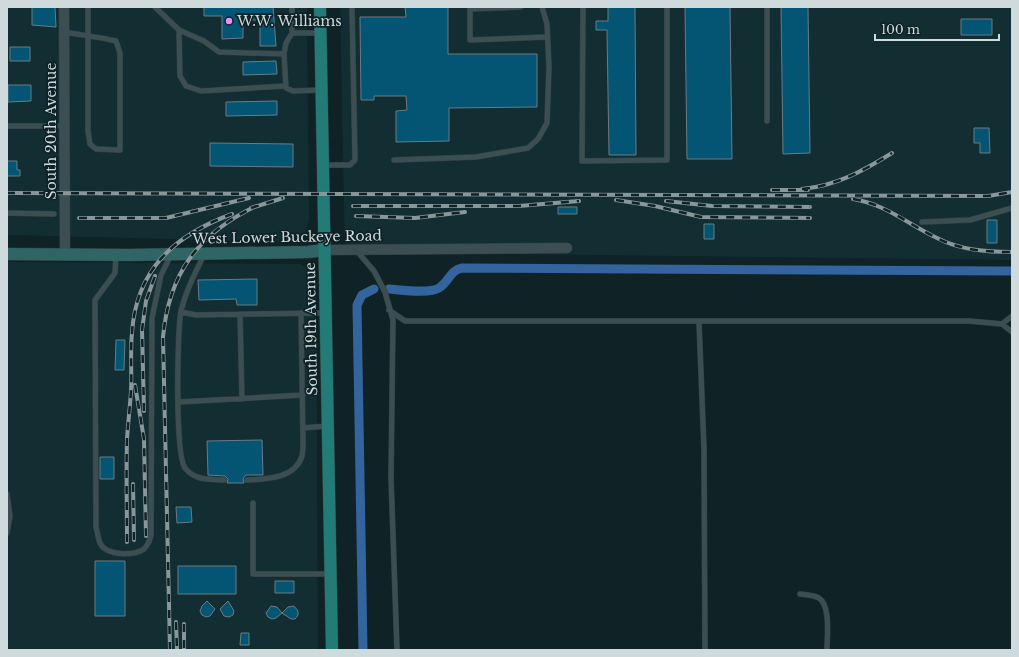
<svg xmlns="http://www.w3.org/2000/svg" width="1019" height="657" font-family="'Libre Baskerville',serif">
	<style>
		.built { fill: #122e33 }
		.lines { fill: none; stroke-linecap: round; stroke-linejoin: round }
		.canal { stroke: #34649d; stroke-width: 9 }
		.building { fill: #045573; stroke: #6a7b84 }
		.service-casing { stroke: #323d3f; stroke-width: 6 }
		.minor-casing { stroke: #323d3f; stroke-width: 11 }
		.secondary-casing { stroke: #323d3f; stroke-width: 13 }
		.primary-casing { stroke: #323d3f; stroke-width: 13 }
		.service { stroke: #3b4f52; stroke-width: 5 }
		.minor { stroke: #3b4f52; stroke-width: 10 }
		.secondary { stroke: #2f6565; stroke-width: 12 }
		.primary { stroke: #237b77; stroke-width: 12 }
		.rail-casing { stroke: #89979a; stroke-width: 4 }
		.rail { stroke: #0f2225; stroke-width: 2.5; stroke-dasharray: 8; stroke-linecap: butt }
		.poi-dot { fill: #eb8dfc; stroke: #0f2225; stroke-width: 1.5 }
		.labels { text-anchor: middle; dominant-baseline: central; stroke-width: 3.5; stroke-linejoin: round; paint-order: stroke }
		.poi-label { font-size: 14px; fill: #cfdadc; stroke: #0f2225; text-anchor: start }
		.street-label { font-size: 14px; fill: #cfdadc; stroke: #0f2225 }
	</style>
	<rect width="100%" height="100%" fill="#0f2225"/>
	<path class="built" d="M7,7h300l2,213 -6,22 -296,-7z
		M340,7h672v253l-667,-8z
		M7,262l293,2 11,6 5,11 2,369h-311z"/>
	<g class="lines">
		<path class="canal" d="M389,289c13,1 40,5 50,-1 10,-6 11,-18 23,-20l550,3
			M363,650l-6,-345 5,-10 12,-6"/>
	</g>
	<path class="building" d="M32,7h23l1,20 -24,-2z
		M204,7h69l3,39h-16v-26h-17v18l-21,1v-23h-18z
		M405,7h43v47h89v53l-88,1v33l-53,1v-31l11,-1 -1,-14h-32v4h-13l-1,-83h46z
		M608,7h27l1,148h-27l-2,-125h-11v-9h12z
		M685,7h45l2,152h-45z
		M781,7h27l2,146 -27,1z
		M961,19h31v16h-31z
		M10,47h20v14h-20z
		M276,61l1,13 -34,1v-13z
		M8,85h23v16l-23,1z
		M277,101v14l-51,1v-14z
		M974,128h15l1,25h-10v-10h-6z
		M210,143l83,1v23l-83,-1z
		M7,161h10v9h3v6h-13z
		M558,207h19v7h-19z
		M987,220h10v23h-10z
		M704,224h10v15h-10z
		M257,279v26h-20l-1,-6 -37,1 -1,-20z
		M116,340h9l-1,30h-9z
		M262,440l1,35h-17l-3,4 1,4h-17l1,-4 -3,-3 -17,-1 -1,-34z
		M100,457h14v22h-14z
		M176,507h15l1,15 -15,1z
		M95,561h30v55h-30z
		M178,566h58v28h-58z
		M275,581h19v12h-19z
		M207,601l8,8 -5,7 -4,1 -4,-2 -2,-4 2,-5z
		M228,601l6,10 -1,4 -4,2 -5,-1 -4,-7z
		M271,606l6,1 5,6 6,-6 6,-1 4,5v4l-3,4h-4l-9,-6 -6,5 -4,1 -4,-2 -2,-4z
		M241,633h8v12h-9z"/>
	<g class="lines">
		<defs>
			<path id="service" d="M155,7l24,23 25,11 15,11 65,2 2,-11 6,-10h28
				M292,7v26
				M521,7l-51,2v31l77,-3
				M583,7l-1,154 85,-1v-153
				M767,7v114
				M179,30l1,46 6,10 15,5 84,-5
				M64,32c17,3 35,5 52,9l4,12v97l-24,-1 -6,-5 -2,-13v-124
				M284,54l2,34 7,3 28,-1
				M7,126h58
				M394,160l82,-3 52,-9 10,-9 9,-16 2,-56 -2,-43 -5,-17
				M324,165h26l5,-5 -3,-153
				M7,213l47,1
				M922,222l48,-2 42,-12
				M356,250l18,21 11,21 8,28 -2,157 6,173
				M116,255l-1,18 -20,27 1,228c2,5 2,11 4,15 6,13 34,13 44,6 4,-4 6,-9 7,-14l1,-217 9,-43 10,-20
				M204,255c-9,18 -18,36 -23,56 -4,21 -6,143 4,157 10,13 25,11 39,12
				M389,310l16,11h564l33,3 10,8
				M181,312l15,3 130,-2
				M240,315l2,84
				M699,322l5,127 1,201
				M1002,324l10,-8
				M179,402l124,-7
				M303,428l24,-2
				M247,480c19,-1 48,-1 55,-24 1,-4 1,-10 1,-15l-2,-128
				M7,494l3,22 -3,17
				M253,503v71h77
				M800,594c7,1 13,1 19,4 12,8 8,39 8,52"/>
			<path id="minor" d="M64,7l1,248
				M325,250l242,-2"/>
			<path id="secondary" d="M7,254l122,1 179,-3 17,-2"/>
			<path id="primary" d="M320,7l12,643"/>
		</defs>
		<use href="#service" class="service-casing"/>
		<use href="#minor" class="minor-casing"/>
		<use href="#secondary" class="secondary-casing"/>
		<use href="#primary" class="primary-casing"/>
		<use href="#service" class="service"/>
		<use href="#minor" class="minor"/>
		<use href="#secondary" class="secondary"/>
		<use href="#primary" class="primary"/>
		<defs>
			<path id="rail" d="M802,189c34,-3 61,-18 90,-36
				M772,190h36
				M7,193l981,3 24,-4
				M853,199c32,5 55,25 84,39 23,12 49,14 75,14
				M616,200l39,6 46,11 109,1
				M666,201l46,5 98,1
				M353,206h166l60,-5
				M251,208l32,-10
				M356,216l59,2 50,-6
				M79,218h87l83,-20
				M135,385l9,54 2,97
				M144,411l-2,-81 4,-29 9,-25
				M133,484l1,56
				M127,542c0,-34 -1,-69 0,-103 1,-16 3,-32 4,-48 1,-19 -1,-39 1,-58 4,-64 43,-98 100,-119
				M176,622l1,28
				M184,624v26
				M170,650l-7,-313c6,-64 35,-103 93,-131"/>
		</defs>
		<use href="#rail" class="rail-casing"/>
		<use href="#rail" class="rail"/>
	</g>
	<circle class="poi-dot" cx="229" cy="21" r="4"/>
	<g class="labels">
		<g class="poi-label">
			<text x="237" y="21">W.W. Williams</text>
		</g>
		<g class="street-label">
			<text transform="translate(51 131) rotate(-90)">South 20th Avenue</text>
			<text transform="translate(287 237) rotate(-1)">West Lower Buckeye Road</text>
			<text transform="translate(311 329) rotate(-91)">South 19th Avenue</text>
		</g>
	</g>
	<rect width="1019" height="657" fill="none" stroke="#cfdadc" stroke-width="16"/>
	<path d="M875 34v6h124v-6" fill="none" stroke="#cfdadc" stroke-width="2"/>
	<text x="881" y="34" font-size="12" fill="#cfdadc" stroke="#0f2225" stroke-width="3" paint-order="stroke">100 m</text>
</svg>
